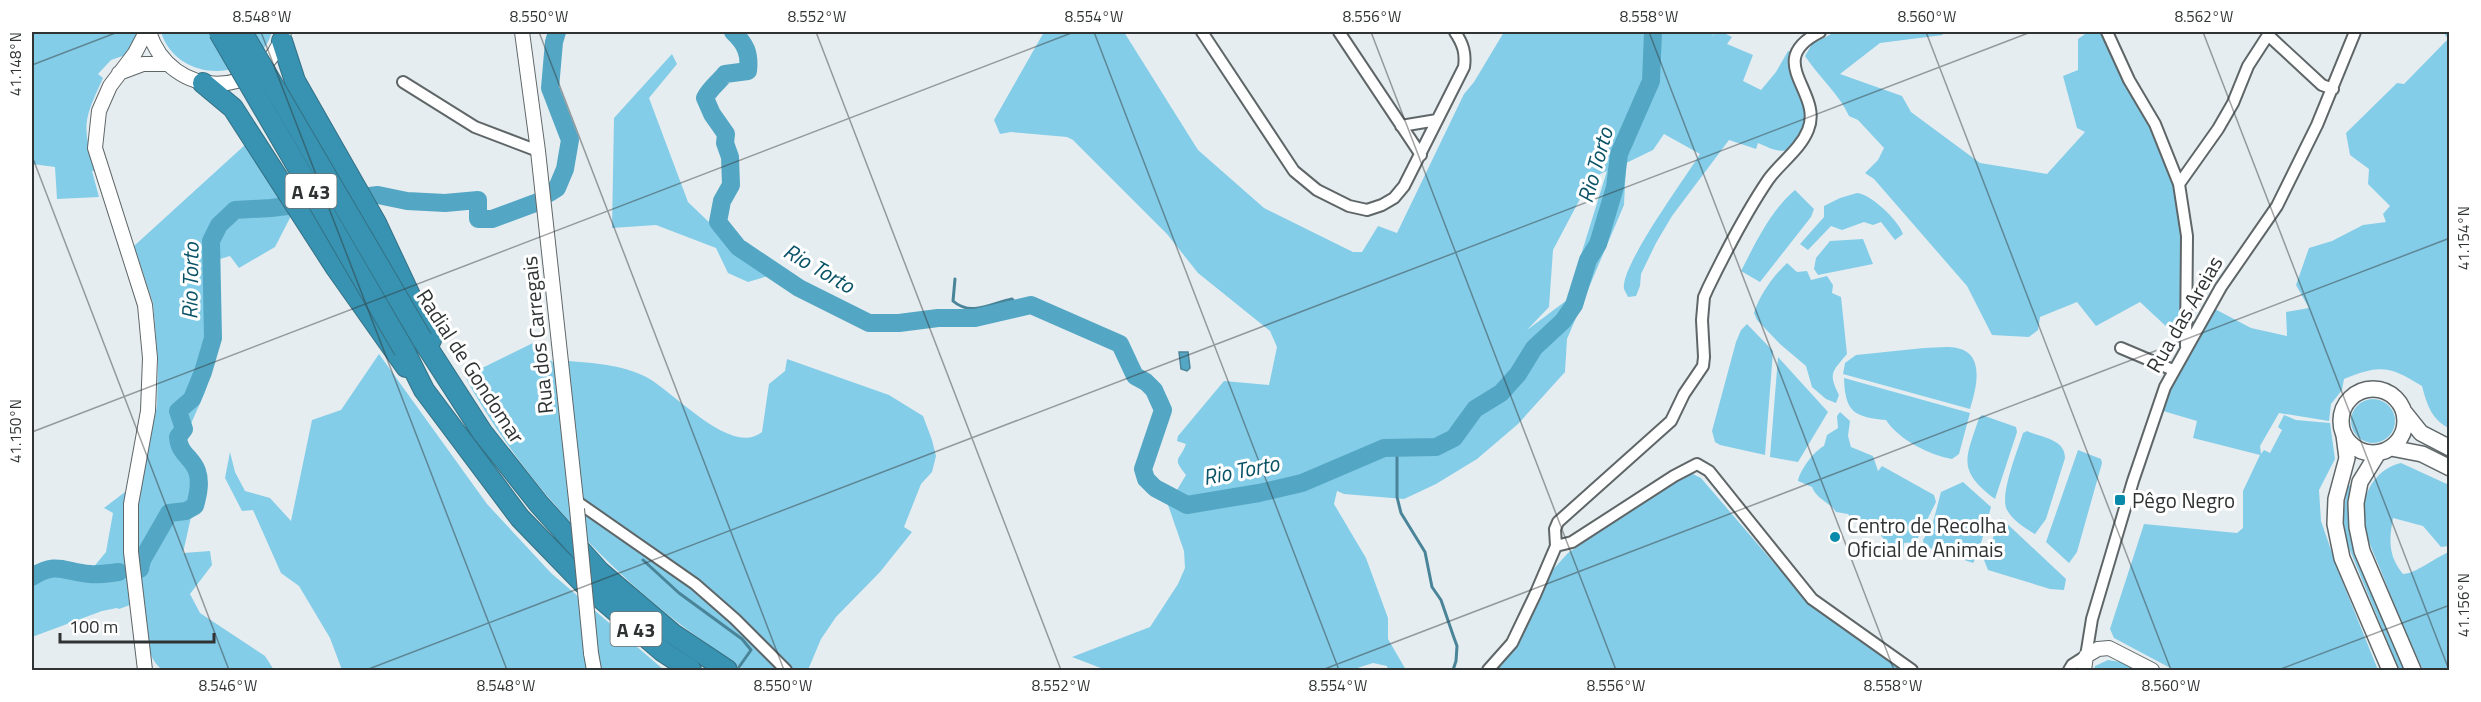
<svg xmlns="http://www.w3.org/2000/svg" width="2481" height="702" font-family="'Titillium Web',sans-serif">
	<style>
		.green { fill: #84cde8; fill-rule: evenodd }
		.water { fill: #54a7c4; stroke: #498499; stroke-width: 1.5 }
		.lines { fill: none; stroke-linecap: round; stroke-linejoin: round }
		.stream { stroke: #498499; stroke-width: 3 }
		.river { stroke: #54a7c4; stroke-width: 18 }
		.minor-casing { stroke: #5f6668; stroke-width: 14 }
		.tertiary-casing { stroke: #5f6668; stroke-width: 16 }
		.secondary-casing { stroke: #5f6668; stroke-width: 18 }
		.motorway-casing { stroke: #357185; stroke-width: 22 }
		.minor { stroke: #fff; stroke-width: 10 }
		.tertiary { stroke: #fff; stroke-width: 14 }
		.secondary { stroke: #fff; stroke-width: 15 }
		.motorway { stroke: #3793b1; stroke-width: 20 }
		.tertiary-bridge-casing { stroke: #5f6668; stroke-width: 16; stroke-linecap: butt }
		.motorway-bridge-casing { stroke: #357185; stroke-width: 22; stroke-linecap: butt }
		.tertiary-bridge { stroke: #fff; stroke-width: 14 }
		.motorway-bridge { stroke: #3793b1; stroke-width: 20 }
		.ticks { fill: none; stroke: #303334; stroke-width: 1.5; stroke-opacity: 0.45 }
		.poi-dot { fill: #0a8aab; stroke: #fff; stroke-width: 2 }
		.labels { text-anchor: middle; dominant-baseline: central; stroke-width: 6; stroke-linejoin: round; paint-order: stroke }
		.shield { fill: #fff; stroke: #6e7071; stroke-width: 1.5 }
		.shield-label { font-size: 20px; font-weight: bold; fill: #303334 }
		.street-label { font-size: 21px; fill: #303334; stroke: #fff }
		.poi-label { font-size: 21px; fill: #303334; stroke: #fff; text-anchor: start }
		.water-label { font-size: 22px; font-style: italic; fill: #0a5367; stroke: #fff }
		.neatline { fill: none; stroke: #303334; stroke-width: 2 }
		.ticks-label { font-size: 15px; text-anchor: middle; fill: #303334 }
	</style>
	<rect width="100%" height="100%" fill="#e6edf0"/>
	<path class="green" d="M32,32h106l8,16 -35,12 -13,14 5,4c-19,42 -22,47 -7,93h-4l7,26 -42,2 -2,-32 -23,-3z
		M161,32h111c-16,52 -95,52 -111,0z
		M1044,32h80l74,118 66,58 89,44h9l16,-26 19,7 67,-139 10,-12 30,-50h211l-3,5 4,-5h6l10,5 -5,7 26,11 -10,26 18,9 15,-18 12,-21 8,2 -6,6c-1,20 22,45 17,63 -2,6 -6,12 -9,17 -10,19 -24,11 -40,4l-2,6 -27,-9 -57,76 -16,27 -15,31 -1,12 -4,10 -8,1c-1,-3 -3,-5 -4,-8 -4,-23 62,-112 76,-135l-36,-20 -11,16 -31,15 4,1 -2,39 -57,134 -2,33 -47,52 -41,35 -41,25 -32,15 -60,-5 -7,-3 -3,13 32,54 22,60v21l18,31h-18l-1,-4 -14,-3 -22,7h-245l-34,-13 78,-30 28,-43 7,-16 -1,-17 -16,-46 18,-30c-15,-18 -6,-14 0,-31l-9,-3 1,-5 46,-55 45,4 8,-38 -7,-16 -72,-58 -31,-39 -94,-94 -6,-3 -56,-5 -11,2 -6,-14zM1607,171l-40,129 -40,30 22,-23 4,-57 38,-72z
		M1835,32h106l2,3 -63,8 -40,31 62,22 9,16 69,51 67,11 38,-42 -8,-4 -14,-52 15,-6v-31l10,-7h17l34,68 37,84 6,41 1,109 -13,-4 -30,-28 -44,24 -19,-24 -37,15 -2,13 -9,7 -37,-2 -25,-49 -93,-107 -9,-6 13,-13 6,-12 -26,-28 -9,-4c-10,-22 -30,-39 -44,-60l7,-12z
		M2443,32h6v396c-17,-8 -22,-23 -27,-42 -32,-20 -42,-22 -78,-7l-2,11 -11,14 -2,17 -50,-8 -19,33 1,8 3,-4 6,3 12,-23 -4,-3 6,-12 12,5 34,3 5,36 -16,31 2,31 18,52 39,97h-204l-60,-32 -4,-9 34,-105 93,9 6,-5v-37l17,-36 -67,-17 4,-17 -34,-10 9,-28 41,-75 38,20 36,8 -1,-24 23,-4 -13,-23 13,-37 23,-7 31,-16 23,-3 -3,-8 7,-8 -22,-22 1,-15 -19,-14 -4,-22 51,-50 7,1 44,-45z
		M672,54l5,10 -28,34 39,104 50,48 33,25 -23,7 -20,-9 -12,-25 -60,-23 -44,3 2,-110z
		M246,144l45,72 -16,31 -36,21 -9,-12 -10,3 -13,-5 3,83 5,24 -10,31 -23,52 19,27 2,12 -1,23 -11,11 -8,36 27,-2 2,14 -22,29 10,19 65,43 9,14h-112c-4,-4 -9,-9 -11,-15 -9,-18 2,-38 -21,-50l-11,4 -2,-1 -15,3 -70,26v-66l26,-2 29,6 19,-23 7,-39 -9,-5 34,-26 4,-33h6l9,-43 1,-44 -5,-59 -19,-57z
		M1795,190l19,19 -3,8 -51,65 -19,-11c14,-27 30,-61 54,-81z
		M1857,193c14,1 42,28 46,41l-8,6 -14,-18 -8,3 -9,-3 -22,8 -11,-4 -23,24 -8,-6 24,-27v-11l16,-8z
		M1863,239l10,25 -55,11 -4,-6 2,-11 14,-17z
		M1787,263l10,9 10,-1 4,9 16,-4 6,9 -1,8 9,4 6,57c-15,18 -19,19 -8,41l-3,8 -10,-4 -14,-12 -6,-21 -26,-22 -23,-24 -3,-7c5,-17 20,-38 33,-50z
		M1747,324l26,27 -8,104 -45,-10 -5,-3 -3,-11 24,-89 5,-12z
		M535,342l19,22 3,-4c31,3 63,3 91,18 27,15 84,79 114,54l7,-48 16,-13 2,-12 102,36 34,21 9,24 4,16 -4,16 -11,12 -17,43 8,5 -32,40 -44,45 -15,22 -13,31c-13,0 -55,4 -64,-1 -13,-6 -26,-17 -38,-26 -93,-64 -190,-170 -243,-270l7,1z
		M1924,348c10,0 23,-2 33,0 29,6 19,41 13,61l-127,-35 2,-11 11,-8z
		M379,354l108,150 64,69 113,97h-322l-12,-32 -31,-52 -18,-13 -28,-63 -11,1 -17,-33 5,-26 5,20 10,19 25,7 21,23 21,-101 29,-10z
		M1778,357l50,55 -30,50 -28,-5z
		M1844,378l126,35 -11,41 -7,5c-23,-4 -54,-20 -66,-39 -32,-3 -41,-8 -42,-42z
		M2351 421a22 22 0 1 1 44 0a22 22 0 1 1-44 0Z
		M1840,412l10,9 -2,15 3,11 22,9 5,15 4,-5 52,29 2,7 -20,40 -12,1 -1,10 -5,3 -20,-24 -12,-11 -11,2 -7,-9 -12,-2c-6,-10 -20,-13 -24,-25l-14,-6c2,-11 16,-30 26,-35l3,-11 11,-7 -1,-12z
		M1982,415l34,12 1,5 -22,67c-39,-29 -29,-41 -16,-81z
		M2027,431c16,7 38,8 38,27l-19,61 -11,15c-10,-6 -22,-13 -28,-24 -8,-15 11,-60 16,-77z
		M2078,450l23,9 1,4 -25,89 -8,11 -23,-21z
		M2401,463l48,22v61l-8,1 -18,-21 -30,-8c-4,22 -5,38 10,56 12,0 33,-17 46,-22v118h-26c-15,-32 -29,-65 -42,-99 -6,-15 -14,-31 -17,-48 -4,-28 11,-54 37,-60z
		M1691,473l10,5 108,126 92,66h-409l56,-95 20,-22 99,-68z
		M1963,482l28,25 -13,47 -5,9 -49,-17 -1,-6 9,-14 9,-34z
		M2347,485l6,1 -3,17 56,167h-7l-52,-127 -4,-23z
		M2001,518l65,61 -2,11 -14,-1 -62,-19 -4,-10z
		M2108,660l13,2 16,8h-43l1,-4z"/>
	<path class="water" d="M1179,352h9l2,16 -3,3 -6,-2z"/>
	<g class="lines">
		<path class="stream" d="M955,279l-2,22c18,16 39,2 59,-2l8,10
			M1397,447v50l4,16 24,39 7,35 9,13 12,35 4,11 -1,15 -3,9
			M643,560l36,33 63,46 9,11 -12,17"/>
		<path class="river" d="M733,32c13,12 17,22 15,39l-23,3c-7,9 -15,14 -20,24l7,16 14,20 -1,9 5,14 1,28 -9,16 -4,21 20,25 61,41 70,35h30l39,-5h37l56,-13 89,39 15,32 11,6 8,8 9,20 -20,59 3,10 9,9 32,17 72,-12 43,-10 82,-35 52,-1 18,-9 21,-29 26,-16 17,-19 16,-26 29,-27 11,-16 14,-45 10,-16 17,-57 4,-33 32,-73 2,-49
			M549,193l8,-5 8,-19 5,-29 -20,-52 4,-46 3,-10
			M140,569l2,-9 27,-47 17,-2 9,-5c3,-11 6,-24 2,-35 -5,-14 -18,-17 -19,-34l6,-8 -6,-18 14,-12 11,-27 10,-34 -2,-97 8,-16 16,-15 36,-2 107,-13 29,6 38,2 33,-3v19h14l46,-17
			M32,577c25,-16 32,-5 58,-3 9,1 20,-1 29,-2"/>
		<defs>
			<path id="minor" d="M1202,32l92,139 23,19 32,16 18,4 15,-5 12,-7 10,-12 60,-119c2,-14 -1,-23 -9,-35
				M1339,32l82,123
				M2107,32l22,48 26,44 24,60 8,52 -1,110
				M2268,35l54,50 11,4
				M403,82l72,45 63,24
				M1401,126l36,-6
				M2179,184l39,-55 15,-26 15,-37 22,-34
				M2121,348l52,22
				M576,501l119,83 40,35 51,51
				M1556,546l16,-4 102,-66 23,-12 12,7 103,128 100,71
				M1488,670l24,-27 23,-48 21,-49 -1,-17 3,-7 113,-101 13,-27 19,-28 1,-9 -2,-37 2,-23 4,-9c18,-37 37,-74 60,-108 12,-17 32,-30 40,-50 16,-38 -46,-69 12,-98
				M2069,670l3,-5 14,-9 6,-37 41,-138 32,-94 56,-100 56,-81 40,-81 38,-93"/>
			<path id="tertiary" d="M149,32c22,69 114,69 135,0
				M522,32l16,119 39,358
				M119,73l24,-9h24
				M591,653l3,17
				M145,670l-14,-118v-48l17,-93 2,-53 -5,-53 -50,-157 4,-37 11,-25 25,-33 11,-21
				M2084,670l2,-14 12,-7 11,-1 43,22"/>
			<path id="secondary" d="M2341 421a32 32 0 1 1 64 0a32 32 0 1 1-64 0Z
				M2405,413l16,20 29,15
				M2344,435l3,23 -11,41 -1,25 7,34 48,112
				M2391,448l31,6 28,14
				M2378,453l-18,29 -4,21 1,24 5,24 51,119"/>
			<path id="motorway" d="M282,41l13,40 81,142 55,117
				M203,83l30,25 103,160 70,99
				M422,339l60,93 57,72 61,68 73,62 54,36
				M404,350l20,40 96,128 64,66 78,67 29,19"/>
		</defs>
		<use href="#minor" class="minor-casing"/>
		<use href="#tertiary" class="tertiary-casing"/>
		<use href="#secondary" class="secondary-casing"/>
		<use href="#motorway" class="motorway-casing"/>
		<use href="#minor" class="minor"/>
		<use href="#tertiary" class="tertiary"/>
		<use href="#secondary" class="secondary"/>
		<use href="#motorway" class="motorway"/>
		<defs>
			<path id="tertiary-bridge" d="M577,509l14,144"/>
			<path id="motorway-bridge" d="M219,32l185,318
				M242,32l180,307"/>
		</defs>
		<use href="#tertiary-bridge" class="tertiary-bridge-casing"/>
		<use href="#motorway-bridge" class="motorway-bridge-casing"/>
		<use href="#tertiary-bridge" class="tertiary-bridge"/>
		<use href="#motorway-bridge" class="motorway-bridge"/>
	</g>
	<path class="ticks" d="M261,32l246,638M539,32l245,638M816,32l245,638M1094,32l245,638M1371,32l245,638M1649,32l245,638M1926,32l245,638M2203,32l246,638M32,65l86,-33M32,156l197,514M32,432l1042,-400M366,670l1665,-638M1322,670l1128,-432M2278,670l172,-65"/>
	<g class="poi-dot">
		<rect x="2114" y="494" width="12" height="12" rx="3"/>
		<circle cx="1835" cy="537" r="6"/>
	</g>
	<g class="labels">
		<g class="shield">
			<rect x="285.5" y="174" width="51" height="34" rx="4.5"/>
			<rect x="610.5" y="612" width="51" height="34" rx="4.5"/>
		</g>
		<g class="shield-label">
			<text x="311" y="191">A 43</text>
			<text x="636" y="629">A 43</text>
		</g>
		<g class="street-label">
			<text transform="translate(2184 314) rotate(-60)">Rua das Areias</text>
			<text transform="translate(537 335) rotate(-96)">Rua dos Carregais</text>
			<text transform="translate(471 366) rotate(57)">Radial de Gondomar</text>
		</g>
		<g class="poi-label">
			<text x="2132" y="500">Pêgo Negro</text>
			<text x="1847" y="525">Centro de Recolha<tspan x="1847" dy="24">Oficial de Animais</tspan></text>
		</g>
		<g class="water-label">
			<text transform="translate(1595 165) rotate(-74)">Rio Torto</text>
			<text transform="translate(819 268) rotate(30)">Rio Torto</text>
			<text transform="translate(190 281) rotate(-89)">Rio Torto</text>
			<text transform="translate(1241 470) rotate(-11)">Rio Torto</text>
		</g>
	</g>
	<rect width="2481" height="702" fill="none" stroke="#ffffff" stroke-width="66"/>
	<path d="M60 633v9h154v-9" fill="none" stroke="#303334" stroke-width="3"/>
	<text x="69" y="633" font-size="18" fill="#303334" stroke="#ffffff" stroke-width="4.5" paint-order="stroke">100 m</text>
	<rect x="33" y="33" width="2415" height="636" class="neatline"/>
	<g class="ticks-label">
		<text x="262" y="22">8.548°W</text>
		<text x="539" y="22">8.550°W</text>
		<text x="817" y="22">8.552°W</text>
		<text x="1094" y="22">8.554°W</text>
		<text x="1372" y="22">8.556°W</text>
		<text x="1649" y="22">8.558°W</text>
		<text x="1927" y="22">8.560°W</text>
		<text x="2204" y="22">8.562°W</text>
		<text transform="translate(16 64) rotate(-90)" y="5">41.148°N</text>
		<text transform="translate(2464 238) rotate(-90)" y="5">41.154°N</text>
		<text transform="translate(16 431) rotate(-90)" y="5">41.150°N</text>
		<text transform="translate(2464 605) rotate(-90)" y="5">41.156°N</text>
		<text x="228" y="691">8.546°W</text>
		<text x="506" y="691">8.548°W</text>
		<text x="783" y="691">8.550°W</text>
		<text x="1061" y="691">8.552°W</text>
		<text x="1338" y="691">8.554°W</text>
		<text x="1616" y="691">8.556°W</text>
		<text x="1893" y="691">8.558°W</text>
		<text x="2171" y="691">8.560°W</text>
	</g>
</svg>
